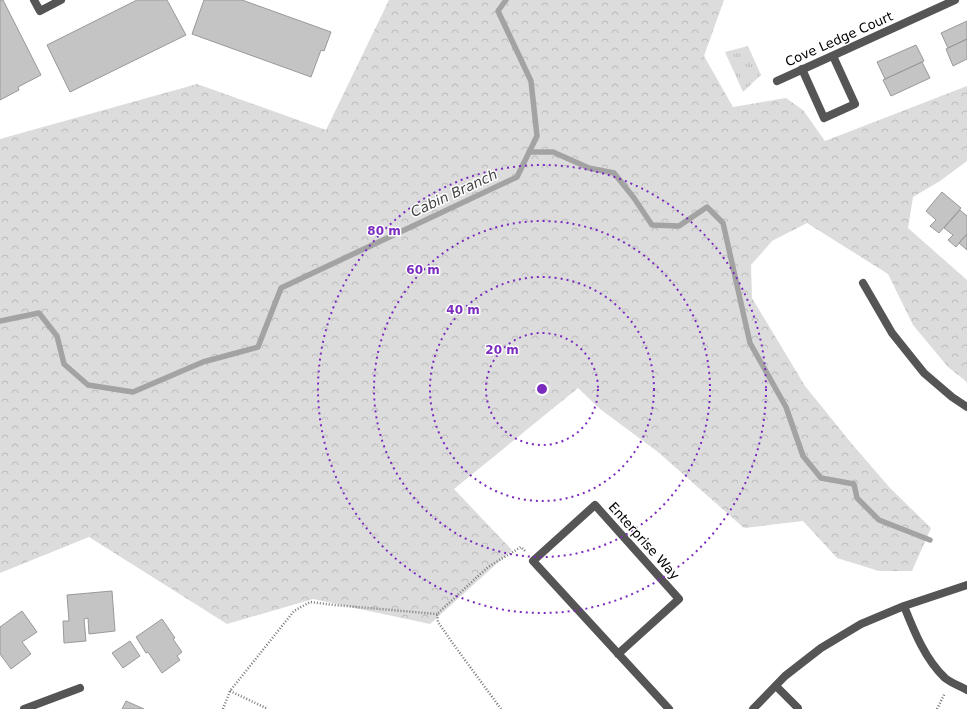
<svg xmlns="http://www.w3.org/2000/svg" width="967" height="709" font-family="'DejaVu Sans',sans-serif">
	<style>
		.grass { fill: url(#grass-tufts) }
		.forest { fill: url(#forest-crowns) }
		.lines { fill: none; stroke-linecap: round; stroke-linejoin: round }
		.stream { stroke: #a3a3a3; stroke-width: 5.5 }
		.building { fill: #c4c4c4; stroke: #999 }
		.path { stroke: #777; stroke-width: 2.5; stroke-dasharray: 1 2; stroke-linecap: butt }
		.lane { stroke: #555; stroke-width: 8 }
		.street { stroke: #555; stroke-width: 8 }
		.ring { fill: none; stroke: #7b2cbf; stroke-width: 2; stroke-dasharray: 2 4 }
		.labels { text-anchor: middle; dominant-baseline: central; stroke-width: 3; stroke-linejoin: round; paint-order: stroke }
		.street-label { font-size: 13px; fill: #000; stroke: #fff }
		.water-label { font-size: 14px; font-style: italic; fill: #444; stroke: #fff }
		.centre { fill: #7b2cbf; stroke: #fff; stroke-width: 2 }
		.ring-label { font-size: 12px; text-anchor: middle; font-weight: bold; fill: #7b2cbf; stroke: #fff; stroke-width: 3; stroke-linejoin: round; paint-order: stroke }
	</style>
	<defs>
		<pattern id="grass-tufts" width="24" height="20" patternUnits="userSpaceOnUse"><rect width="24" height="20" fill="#dcdcdc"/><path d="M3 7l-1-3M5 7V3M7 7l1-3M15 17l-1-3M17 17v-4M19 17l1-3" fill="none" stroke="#bbb"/></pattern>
		<pattern id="forest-crowns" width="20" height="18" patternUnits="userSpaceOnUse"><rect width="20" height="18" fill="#dcdcdc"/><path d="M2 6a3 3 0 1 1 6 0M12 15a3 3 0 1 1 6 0" fill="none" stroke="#bbb"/></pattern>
	</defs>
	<rect width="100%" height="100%" fill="#fff"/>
	<path class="grass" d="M748,46l13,29 -18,17 -18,-40z"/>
	<path class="forest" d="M389,0h335l-20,56 29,51 53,-9 17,12 22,31 142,-55v75l-27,20 -27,16 -5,31 59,52v102l-19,-15 -35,-42 -25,-51 -81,-51 -35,18 -21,24 1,33 53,88 47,58 38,44 41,40 -19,43h-33l-42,-13 -34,-37 -59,7 -86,-76 -58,-43 -22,-21 -124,101 58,61 -82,74 -117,-25 -86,25 -138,-87 -89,36v-434l197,-55 129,46z"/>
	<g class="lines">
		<path class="stream" d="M529,152h24l36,16 25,5 20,25 18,27 27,1 28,-19 16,16 27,120 36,64 17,49 18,22 33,6 3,14 22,22 51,20
			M0,321l39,-8 18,23 7,28 24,21 45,7 70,-30 55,-15 23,-59 236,-111 20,-41 -6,-55 -33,-70 8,-11"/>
	</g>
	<path class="building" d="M0,0h3l38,75 -23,12 1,3 -19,10z
		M137,0h30l19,35 -116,57 -23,-47z
		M204,0h38l89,32 -7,19 -3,-1 -10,27 -119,-43z
		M967,21v18l-19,9 -7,-15z
		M967,39v20l-14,7 -7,-17z
		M916,45l8,16 -39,18 -8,-17z
		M922,62l8,16 -39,18 -8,-16z
		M942,192l19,16 -22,25 -9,-7 6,-6 -10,-9z
		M960,210l7,6v18l-11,13 -8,-7 5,-5 -9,-7z
		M967,234v16l-8,-7z
		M112,591l3,40 -26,3 -1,-16 -4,1 2,22 -22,2 -1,-22h6l-2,-26z
		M22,611l15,21 -15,10 9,12 -20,15 -11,-15v-27z
		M162,619l13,19 -2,1 9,13 -5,4 3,4 -18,13 -14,-21 -2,1 -10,-16z
		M130,641l10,15 -17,12 -11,-15z
		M126,701l18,8h-22z"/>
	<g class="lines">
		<path class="path" d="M230,691l38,18
			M223,709l7,-18 64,-80 16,-9 24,3 103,9
			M501,709l-47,-64 -16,-23 -1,-8 51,-47 33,-20 4,4
			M937,709l8,-16"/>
		<path class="lane" d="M802,69l22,49 31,-14 -22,-48
			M776,686l22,22v1"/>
		<path class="street" d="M34,0l6,11 21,-11
			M777,81l178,-81
			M863,283l29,50 32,40 28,24 15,10
			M904,606c10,25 21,53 41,72 6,5 15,8 22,12
			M618,654l61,-55 -84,-94 -62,56 136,148
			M24,709l56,-21
			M753,709l32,-33 36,-28 40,-24 43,-18 63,-21"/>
	</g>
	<g class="ring">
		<circle cx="542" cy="389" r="56"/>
		<circle cx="542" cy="389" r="112"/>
		<circle cx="542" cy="389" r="168"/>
		<circle cx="542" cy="389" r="224"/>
	</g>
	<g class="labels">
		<g class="street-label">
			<text transform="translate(839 39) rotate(-24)">Cove Ledge Court</text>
			<text transform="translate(644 541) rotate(48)">Enterprise Way</text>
		</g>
		<g class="water-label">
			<text transform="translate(454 193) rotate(-25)">Cabin Branch</text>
		</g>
	</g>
	<circle cx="542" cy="389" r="6" class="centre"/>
	<g class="ring-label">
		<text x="384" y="235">80 m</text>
		<text x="423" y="274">60 m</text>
		<text x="463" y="314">40 m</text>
		<text x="502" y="354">20 m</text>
	</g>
</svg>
